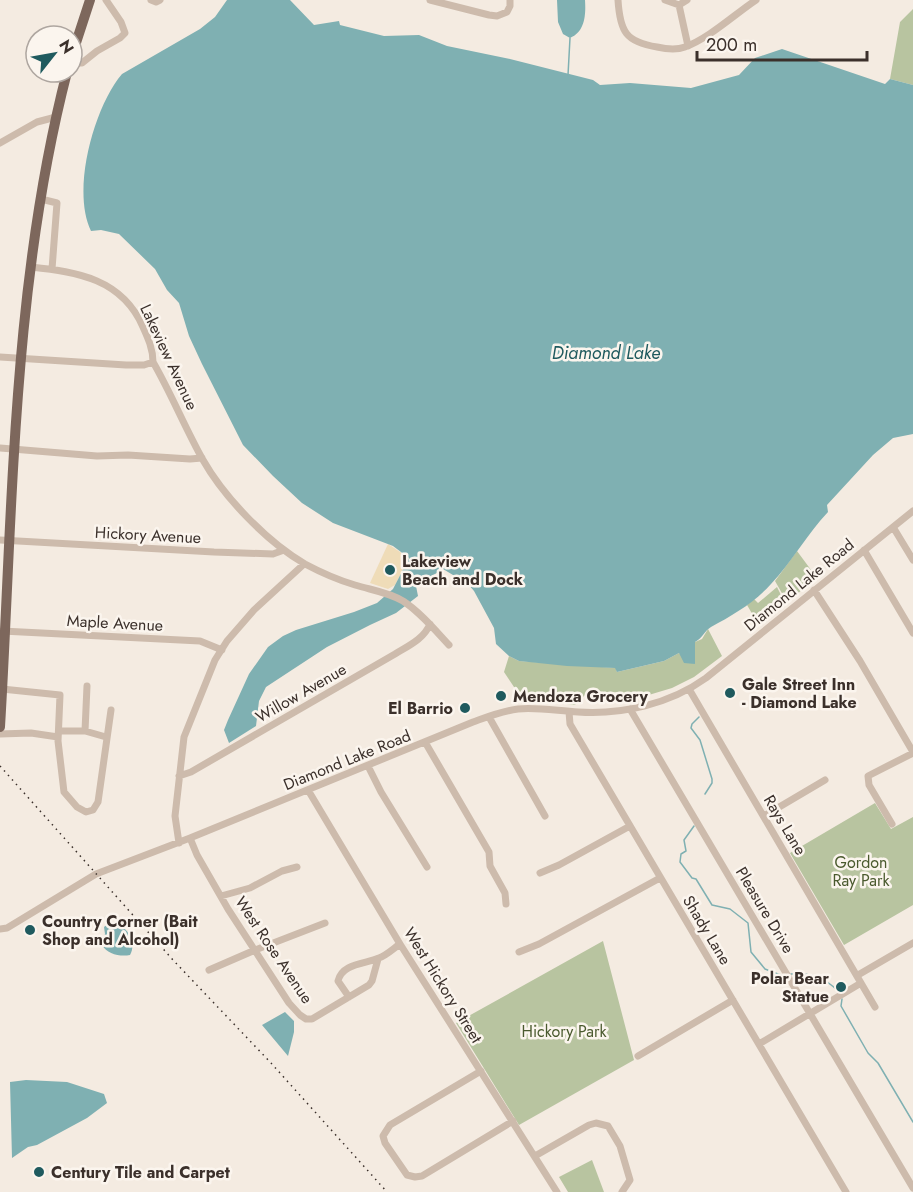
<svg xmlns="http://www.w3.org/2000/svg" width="913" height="1192" font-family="Jost,sans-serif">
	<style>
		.green { fill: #b8c4a0 }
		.sand { fill: #efdcb8 }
		.water { fill: #7fb0b2 }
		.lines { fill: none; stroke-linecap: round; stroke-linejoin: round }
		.stream { stroke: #7fb0b2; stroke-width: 1.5 }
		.minor { stroke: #cdbbac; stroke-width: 7 }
		.primary { stroke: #7d675c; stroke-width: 10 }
		.rail { stroke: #3b302b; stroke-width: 1.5; stroke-dasharray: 1.5 4.5; stroke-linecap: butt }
		.poi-dot { fill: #1f5a5e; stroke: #fbf5ee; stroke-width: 2 }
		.labels { text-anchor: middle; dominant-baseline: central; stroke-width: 5; stroke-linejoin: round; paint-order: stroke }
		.street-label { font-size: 16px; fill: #3b302b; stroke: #fbf5ee }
		.poi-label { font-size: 16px; font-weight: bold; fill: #3b302b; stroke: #fbf5ee; text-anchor: start }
		.park-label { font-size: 16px; fill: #4a5a2e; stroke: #fbf5ee }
		.water-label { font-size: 18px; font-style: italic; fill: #1f5a5e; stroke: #fbf5ee }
	</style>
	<rect width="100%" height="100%" fill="#f4ebe1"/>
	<path class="green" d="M913,9v76l-23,-6 10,-57z
		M797,551l20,27 -30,24 -12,-21z
		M777,587l7,14 -20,16 3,4 -5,2 -1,-2 -4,1 -10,-17 7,-6 4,4z
		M708,629l14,27 -28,21 -22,11 -40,12 -4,-6 -10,-2 -32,2 -11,11 -53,-6 -18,-27 5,-16 10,5 97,7 1,4 47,-11 15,-8 16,11v-22l7,-3z
		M875,803l16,26 22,-12v88l-69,40 -54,-92z
		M603,941l31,119 -115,65 -63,-102z
		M592,1160l12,32h-36l-9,-15z"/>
	<path class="sand" d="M388,544l21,14 -14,27 -7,4 -18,-6z"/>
	<path class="water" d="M227,0h63l24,25 25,-4 1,4 44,11 35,-1 28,11 63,13 83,21 7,5 30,-2 61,5 48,-13 16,-17 27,-9 103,35 5,-5 23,6v349l-20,4 -20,17 -46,50 1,7c-21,22 -36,50 -57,72 -17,19 -38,31 -60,43 -7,4 -8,11 -16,15v22l-11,-1 -5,-10 -15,8 -47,11 -2,-4 -48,-2 -48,-5 -10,-5 -13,-12 -2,-16 -20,-37 -6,-7 -25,-15 -27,17 2,10 -22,17 -26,12 -43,22 -61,40 -7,14 -3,25 -27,17 -5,-13 4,-10 21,-46 19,-27 15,-11 13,-6 58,-18 23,-9 16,-14 16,-31 -16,-12 -60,-23 -31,-20 -29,-27 -30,-31 -41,-81 -13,-28 -10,-33 -12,-13 -12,-21 -36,-35 -18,-4 -10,1c-20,-41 3,-124 31,-157l78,-45 15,-12z
		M557,0h28c1,15 0,32 -15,38l-7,-4 -5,-12z
		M115,923c13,4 22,20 15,32 -10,2 -23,-1 -28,-10l3,-11 -1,-7 4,-3z
		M285,1012l9,9v11l-6,24 -26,-31z
		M26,1080l41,2 37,12 3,9 -20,15 -50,27 -9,2 -16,11 -2,-76z"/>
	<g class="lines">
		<path class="stream" d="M568,75l2,-37
			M699,717l-7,7 -1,4 9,12 12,39v4l-7,11
			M694,826l-10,14 2,11 -5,3 -1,8 12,16 4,1 16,26 18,4 18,14 3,29 14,17 18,7
			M791,974c20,-1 33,3 47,17
			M842,999l-1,7 27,47 10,10 35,59"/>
		<path class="minor" d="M151,0l5,2 4,-2
			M430,0l59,15 8,1 10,-4 3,-6v-6
			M618,0c2,32 8,42 39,47 9,2 20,3 28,0 23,-8 50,-33 71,-47
			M665,0l14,5
			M679,5l9,41
			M679,5l8,-5
			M72,63h10l15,-12 23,-13 5,-5 -4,-11 -15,-22
			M0,143l37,-21 19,-5
			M41,199l16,4 -5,66
			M31,267c47,5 91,12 112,60 5,11 10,22 10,35 18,31 32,66 50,98 21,37 64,82 102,104 15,8 33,16 50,21 16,5 33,7 48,16 17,11 32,29 46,44
			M0,357l126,8h18l9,-3
			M0,448l97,8 31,-1 62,4 12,-1
			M893,527l20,33
			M0,540l214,12 59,2 11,-4
			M864,550l49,83
			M814,590l46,71 53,91
			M2,631l198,10 22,9
			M87,686l-2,45 21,6
			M2,689l58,6 -2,46 6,51 13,15 9,5 7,-2 5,-8 13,-92
			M689,689l186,318
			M630,709l283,479
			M569,712l1,12 276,468
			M489,717l56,99
			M59,731h26
			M0,734l31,-1 27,4
			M425,742l64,110 1,14 15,27 1,11
			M368,766l13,26 46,75
			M179,776l12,-4 204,-118c13,-8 29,-15 35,-30
			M308,790l92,154 157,248
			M764,816l61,-36
			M892,824l-23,-39 -1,-9 45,-23
			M190,838l7,17 31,54 61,94 11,12 6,4h6l57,-34 3,-4 6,-22
			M179,843l-4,-27 9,-79 31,-77 12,-19 27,-31 50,-46
			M540,873l19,-8 71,-39
			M221,896l29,-8 32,-17 15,-4
			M0,929l7,-1 89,-54 94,-36 283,-116c14,-5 29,-11 45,-13 19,-2 40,2 60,3 44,3 92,-8 128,-34l207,-167
			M519,952l20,-8 121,-66
			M209,970l46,-20 70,-27
			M858,975l55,-32
			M349,997l-11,-16c4,-18 28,-17 41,-23 8,-3 15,-10 21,-14
			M759,1044l102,-61
			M638,1056l95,-56
			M481,1071l-91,54 -7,11 2,7 22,32 8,2 7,-1 91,-55
			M535,1156l54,-31 7,-2 12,3 12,20 10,34 -8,12"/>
		<path class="primary" d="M72,55l18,-55
			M0,727c13,-219 12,-442 67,-655"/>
		<path class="rail" d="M0,766l173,194 98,103 116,129"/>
	</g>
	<g class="poi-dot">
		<circle cx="390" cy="570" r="6"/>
		<circle cx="730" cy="693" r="6"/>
		<circle cx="501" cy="696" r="6"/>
		<circle cx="465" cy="708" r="6"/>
		<circle cx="30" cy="930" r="6"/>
		<circle cx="841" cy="987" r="6"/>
		<circle cx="39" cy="1172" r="6"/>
	</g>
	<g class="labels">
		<g class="street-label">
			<text transform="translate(169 357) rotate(65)">Lakeview Avenue</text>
			<text transform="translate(148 535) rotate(3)">Hickory Avenue</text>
			<text transform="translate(799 585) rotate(-39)">Diamond Lake Road</text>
			<text transform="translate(115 623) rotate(3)">Maple Avenue</text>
			<text transform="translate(301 693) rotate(-30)">Willow Avenue</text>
			<text transform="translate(347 760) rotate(-22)">Diamond Lake Road</text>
			<text transform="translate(785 825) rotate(59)">Rays Lane</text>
			<text transform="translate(765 910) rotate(59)">Pleasure Drive</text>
			<text transform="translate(707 930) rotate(59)">Shady Lane</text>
			<text transform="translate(274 950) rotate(56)">West Rose Avenue</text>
			<text transform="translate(443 985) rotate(58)">West Hickory Street</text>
		</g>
		<g class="poi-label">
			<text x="402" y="561">Lakeview<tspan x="402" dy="18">Beach and Dock</tspan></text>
			<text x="742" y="684">Gale Street Inn<tspan x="742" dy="18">- Diamond Lake</tspan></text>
			<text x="513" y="696">Mendoza Grocery</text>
			<text x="453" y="708" text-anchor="end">El Barrio</text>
			<text x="42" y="921">Country Corner (Bait<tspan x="42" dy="18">Shop and Alcohol)</tspan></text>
			<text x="829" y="978" text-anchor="end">Polar Bear<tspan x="829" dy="18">Statue</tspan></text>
			<text x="51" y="1172">Century Tile and Carpet</text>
		</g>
		<g class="park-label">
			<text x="861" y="862">Gordon<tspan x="861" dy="18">Ray Park</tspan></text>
			<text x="564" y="1031">Hickory Park</text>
		</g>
		<g class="water-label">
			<text x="606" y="353">Diamond Lake</text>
		</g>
	</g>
	<g transform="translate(54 54) rotate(59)"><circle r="28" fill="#fbf5ee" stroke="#aea6a0" stroke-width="1.5"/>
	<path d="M0-4.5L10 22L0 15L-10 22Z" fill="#1f5a5e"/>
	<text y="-9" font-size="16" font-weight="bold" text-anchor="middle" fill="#3b302b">N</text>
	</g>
	<path d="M697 51v9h170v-9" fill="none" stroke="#3b302b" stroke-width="3"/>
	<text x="706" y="51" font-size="18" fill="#3b302b" stroke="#fbf5ee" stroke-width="4.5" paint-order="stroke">200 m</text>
</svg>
